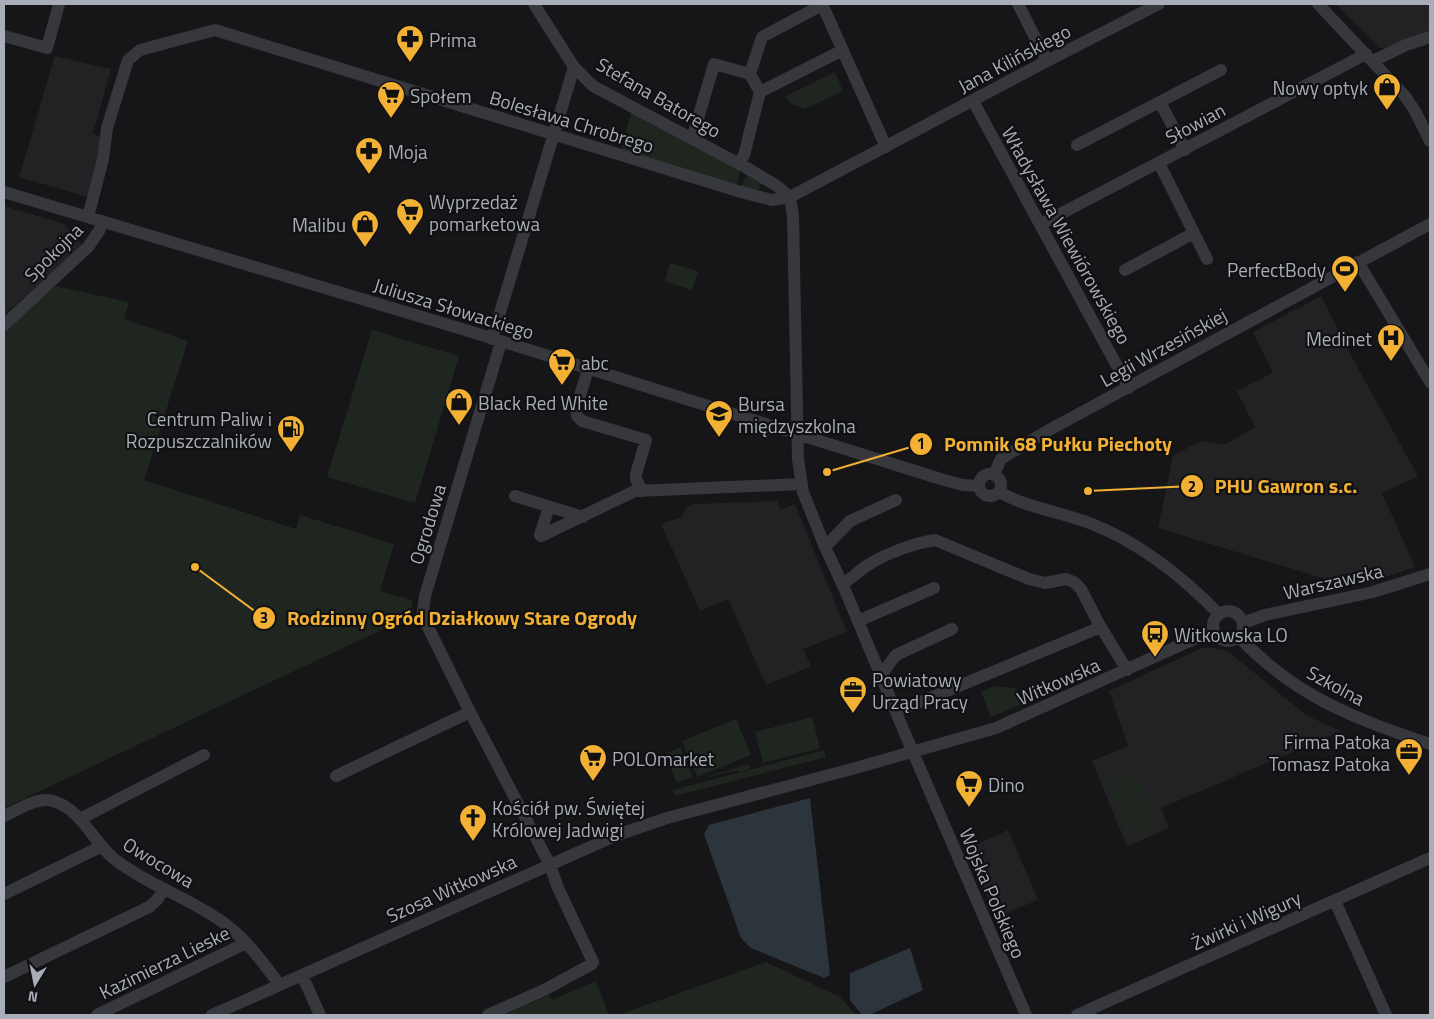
<svg xmlns="http://www.w3.org/2000/svg" width="1434" height="1019" font-family="'Titillium Web',sans-serif">
	<style>
		.built { fill: #222225 }
		.green { fill: #1e261f }
		.water { fill: #2c353c }
		.lines { fill: none; stroke-linecap: round; stroke-linejoin: round }
		.minor { stroke: #37383d; stroke-width: 12 }
		.labels { text-anchor: middle; dominant-baseline: central; stroke-width: 4.5; stroke-linejoin: round; paint-order: stroke }
		.poi-label { font-size: 19px; fill: #a8adb8; stroke: #111113; text-anchor: start }
		.street-label { font-size: 19px; fill: #a8adb8; stroke: #111113 }
		.leader { fill: none; stroke: #f2b134; stroke-width: 2 }
		.callout-dot { fill: #f2b134; stroke: #111113; stroke-width: 2 }
		.mark-label { font-size: 15px; text-anchor: middle; font-weight: bold; fill: #111 }
		.callout-label { font-size: 20px; text-anchor: middle; font-weight: bold; fill: #f2b134; stroke: #111113; stroke-width: 4.5; stroke-linejoin: round; paint-order: stroke }
	</style>
	<rect width="100%" height="100%" fill="#161618"/>
	<path class="built" d="M1336,4h94v29l-45,15h-5z
		M55,56l56,13 -18,64 8,5 -3,21 -10,38 -69,-20z
		M4,206l60,18 19,22 -79,69z
		M1321,296l33,65 64,115 -36,17 33,74 -47,16 -26,1 -184,-56 15,-72 27,-15 24,4 31,-18 -18,-36 36,-18 -20,-41z
		M777,501l4,9 14,-6 52,128 -44,17 8,17 -45,19 -38,-86 -28,12 -39,-87 21,-7 3,-8 8,-5z
		M1202,648h9l17,3 79,65 35,15 -181,77 8,20 -42,18 -35,-85 36,-15 -19,-55z
		M1008,830l30,70 -42,17 -29,-68z"/>
	<path class="green" d="M835,72l8,19 -38,18 -15,-6 -4,-7z
		M631,111l110,59 -5,15 -115,-33z
		M747,173l14,10 -1,5 -5,4 -14,-5z
		M670,263l28,8 -6,19 -27,-9z
		M55,286l74,16 -5,17 64,22 -44,139 152,49 4,-14 94,29 -14,47 32,9 1,15 -409,193v-477z
		M372,330l87,26 -44,147 -88,-26z
		M994,686l22,2 7,16 -32,13 -10,-25z
		M812,717l8,31 -57,15 -8,-31z
		M736,719l15,36 -54,22 -15,-36z
		M680,747l13,30 -16,6 -12,-29z
		M824,750l2,7 -151,39 -2,-6z
		M749,764l1,5 -11,3 -1,-2 -30,7v-1l29,-8v-1z
		M1136,771l22,54 -30,12 -22,-54z
		M766,962l74,35 16,18h-238z
		M596,981l13,34h-105l45,-20 3,5z"/>
	<path class="water" d="M810,798l20,177 -6,3 -73,-30 -10,-10 -37,-104 5,-9z
		M910,948l13,42 -54,25h-7l-12,-15v-27z"/>
	<g class="lines">
		<path class="minor" d="M534,4l40,63 19,19 154,82 30,18 13,11
			M822,4l64,143
			M1018,4l29,57
			M1318,4l87,92 10,15 15,30
			M4,36l43,12 12,-44
			M1373,61l33,-16 24,-8
			M750,74l12,-37 60,-32
			M760,92l83,-42
			M973,101l156,287
			M1160,102l25,48
			M692,139l22,-75 36,10 10,18 -16,63 -5,9
			M1077,145l144,-75
			M1159,163l48,96
			M4,192l468,140 472,148 19,5 16,1
			M790,197l3,19 5,243 5,33 22,55 20,43 61,146 120,279
			M88,217l15,-58 4,-31 21,-68 12,-10 75,-20 526,162 31,8 18,-3 257,-136 112,-57
			M1041,224l325,-170
			M1358,262l72,120
			M1125,270l69,-37
			M4,325l84,-78 11,-16 3,-10
			M492,339l82,-272
			M588,369l-12,40 1,7 5,5 64,19 -10,34v5l6,12
			M979 485a11 11 0 1 1 22 0a11 11 0 1 1-22 0Z
			M994,474l7,-15 6,-4 42,-25 381,-206
			M999,492c29,16 62,20 93,32 48,19 91,53 127,90
			M515,496l68,21
			M549,507l-9,28 1,1 94,-45 166,-7
			M825,547l25,-26 46,-21
			M842,584c10,-5 16,-13 26,-19 17,-11 46,-22 67,-25l94,39 16,4 21,-4 8,3 7,7 18,35 28,46
			M1213 626a15 15 0 1 1 30 0a15 15 0 1 1-30 0Z
			M858,621l76,-33
			M1243,623l22,-8 108,-23 57,-18
			M1238,636c58,61 115,82 192,108
			M881,675l15,-20 56,-26
			M896,712l205,-85
			M336,776l134,-64
			M4,816c14,-6 34,-20 49,-15 28,8 40,40 60,57 33,26 74,39 108,63 25,17 41,41 59,64
			M80,819l124,-64
			M4,894l98,-48
			M1335,901l51,114
			M302,975l18,40
			M4,977l145,-70 8,-7 7,-11
			M97,1015l149,-72
			M212,1015l405,-180 50,-17 185,-49 144,-41 218,-98
			M488,1015l56,-25 48,-26 1,-2 -35,-74 -8,-23 -80,-153 -44,-89 -3,-12 2,-15 76,-254
			M1077,1015l353,-157"/>
	</g>
	<defs>
		<symbol id="pharmacy-pin" viewBox="-11 -11 22 30"><path d="M0 17L-7.5 6A9.5 9.5 0 1 1 7.5 6Z" fill="#f2b134" stroke="#111113"/><path d="M-2-6h4v4h4v4h-4v4h-4v-4h-4v-4h4Z" fill="#111"/></symbol>
		<symbol id="shop-pin" viewBox="-11 -11 22 30"><path d="M0 17L-7.5 6A9.5 9.5 0 1 1 7.5 6Z" fill="#f2b134" stroke="#111113"/><path d="M-5-2.5h2.3a2.7 3.5 0 0 1 5.4 0H5L5.5 6h-11ZM-1.5-2.5h3a1.5 2.3 0 0 0-3 0Z" fill="#111"/></symbol>
		<symbol id="supermarket-pin" viewBox="-11 -11 22 30"><path d="M0 17L-7.5 6A9.5 9.5 0 1 1 7.5 6Z" fill="#f2b134" stroke="#111113"/><path d="M-6-5.5h2.5l.6 2H6L4.5 2H-2.5L-4.4-4H-6ZM-1.5 3.2a1.3 1.3 0 1 0 .1 0ZM3 3.2a1.3 1.3 0 1 0 .1 0Z" fill="#111"/></symbol>
		<symbol id="stadium-pin" viewBox="-11 -11 22 30"><path d="M0 17L-7.5 6A9.5 9.5 0 1 1 7.5 6Z" fill="#f2b134" stroke="#111113"/><path d="M0-5a6.5 5 0 1 0 0 10a6.5 5 0 1 0 0-10ZM-3.5-1.8h7v3.6h-7Z" fill="#111"/></symbol>
		<symbol id="hospital-pin" viewBox="-11 -11 22 30"><path d="M0 17L-7.5 6A9.5 9.5 0 1 1 7.5 6Z" fill="#f2b134" stroke="#111113"/><path d="M-5-5h3v3.5h4V-5h3V5h-3V1.5h-4V5h-3Z" fill="#111"/></symbol>
		<symbol id="school-pin" viewBox="-11 -11 22 30"><path d="M0 17L-7.5 6A9.5 9.5 0 1 1 7.5 6Z" fill="#f2b134" stroke="#111113"/><path d="M0-5L7-2L0 1L-7-2ZM-4 1L0 2.5L4 1V4Q0 6-4 4Z" fill="#111"/></symbol>
		<symbol id="fuel-pin" viewBox="-11 -11 22 30"><path d="M0 17L-7.5 6A9.5 9.5 0 1 1 7.5 6Z" fill="#f2b134" stroke="#111113"/><path d="M-5.5-6h7V0h2V4h1.3V-2.5L3-4.5l.8-.8L6-3V5H2.5V1h-1V6h-7ZM-4.2-4.7v3.2H.2V-4.7Z" fill="#111"/></symbol>
		<symbol id="bus-pin" viewBox="-11 -11 22 30"><path d="M0 17L-7.5 6A9.5 9.5 0 1 1 7.5 6Z" fill="#f2b134" stroke="#111113"/><path d="M-5-6H5V4H4V6H2V4H-2V6H-4V4H-5ZM-3.5-4V0h7V-4ZM-3.5 1.2v1.5H-2V1.2ZM2 1.2v1.5H3.5V1.2Z" fill="#111"/></symbol>
		<symbol id="office-pin" viewBox="-11 -11 22 30"><path d="M0 17L-7.5 6A9.5 9.5 0 1 1 7.5 6Z" fill="#f2b134" stroke="#111113"/><path d="M-6-3h4V-5.5h4V-3h4V5H-6ZM-1-4.5V-3h2v-1.5ZM-6 0V1H6V0Z" fill="#111"/></symbol>
		<symbol id="church-pin" viewBox="-11 -11 22 30"><path d="M0 17L-7.5 6A9.5 9.5 0 1 1 7.5 6Z" fill="#f2b134" stroke="#111113"/><path d="M-1.2-6h2.4v3.5h3.3v2.4h-3.3V6h-2.4V-.1h-3.3v-2.4h3.3Z" fill="#111"/></symbol>
	</defs>
	<g fill-rule="evenodd">
		<use href="#pharmacy-pin" x="394" y="23" width="32" height="43"/>
		<use href="#shop-pin" x="1371" y="71" width="32" height="43"/>
		<use href="#supermarket-pin" x="375" y="79" width="32" height="43"/>
		<use href="#pharmacy-pin" x="353" y="135" width="32" height="43"/>
		<use href="#supermarket-pin" x="394" y="196" width="32" height="43"/>
		<use href="#shop-pin" x="349" y="208" width="32" height="43"/>
		<use href="#stadium-pin" x="1329" y="253" width="32" height="43"/>
		<use href="#hospital-pin" x="1375" y="322" width="32" height="43"/>
		<use href="#supermarket-pin" x="546" y="346" width="32" height="43"/>
		<use href="#shop-pin" x="443" y="386" width="32" height="43"/>
		<use href="#school-pin" x="703" y="398" width="32" height="43"/>
		<use href="#fuel-pin" x="275" y="413" width="32" height="43"/>
		<use href="#bus-pin" x="1139" y="618" width="32" height="43"/>
		<use href="#office-pin" x="837" y="674" width="32" height="43"/>
		<use href="#office-pin" x="1393" y="736" width="32" height="43"/>
		<use href="#supermarket-pin" x="577" y="742" width="32" height="43"/>
		<use href="#supermarket-pin" x="953" y="768" width="32" height="43"/>
		<use href="#church-pin" x="457" y="802" width="32" height="43"/>
	</g>
	<g class="labels">
		<g class="poi-label">
			<text x="429" y="39">Prima</text>
			<text x="1368" y="87" text-anchor="end">Nowy optyk</text>
			<text x="410" y="95">Społem</text>
			<text x="388" y="151">Moja</text>
			<text x="429" y="201">Wyprzedaż<tspan x="429" dy="22">pomarketowa</tspan></text>
			<text x="346" y="224" text-anchor="end">Malibu</text>
			<text x="1326" y="269" text-anchor="end">PerfectBody</text>
			<text x="1372" y="338" text-anchor="end">Medinet</text>
			<text x="581" y="362">abc</text>
			<text x="478" y="402">Black Red White</text>
			<text x="738" y="403">Bursa<tspan x="738" dy="22">międzyszkolna</tspan></text>
			<text x="272" y="418" text-anchor="end">Centrum Paliw i<tspan x="272" dy="22">Rozpuszczalników</tspan></text>
			<text x="1174" y="634">Witkowska LO</text>
			<text x="872" y="679">Powiatowy<tspan x="872" dy="22">Urząd Pracy</tspan></text>
			<text x="1390" y="741" text-anchor="end">Firma Patoka<tspan x="1390" dy="22">Tomasz Patoka</tspan></text>
			<text x="612" y="758">POLOmarket</text>
			<text x="988" y="784">Dino</text>
			<text x="492" y="807">Kościół pw. Świętej<tspan x="492" dy="22">Królowej Jadwigi</tspan></text>
		</g>
		<g class="street-label">
			<text transform="translate(1014 58) rotate(-28)">Jana Kilińskiego</text>
			<text transform="translate(659 97) rotate(30)">Stefana Batorego</text>
			<text transform="translate(572 121) rotate(17)">Bolesława Chrobrego</text>
			<text transform="translate(1195 123) rotate(-28)">Słowian</text>
			<text transform="translate(1067 235) rotate(61)">Władysława Wiewiórowskiego</text>
			<text transform="translate(53 252) rotate(-45)">Spokojna</text>
			<text transform="translate(454 308) rotate(17)">Juliusza Słowackiego</text>
			<text transform="translate(1163 347) rotate(-29)">Legii Wrzesińskiej</text>
			<text transform="translate(427 524) rotate(-73)">Ogrodowa</text>
			<text transform="translate(1333 581) rotate(-13)">Warszawska</text>
			<text transform="translate(1058 681) rotate(-24)">Witkowska</text>
			<text transform="translate(1336 685) rotate(28)">Szkolna</text>
			<text transform="translate(159 862) rotate(31)">Owocowa</text>
			<text transform="translate(451 888) rotate(-24)">Szosa Witkowska</text>
			<text transform="translate(993 893) rotate(67)">Wojska Polskiego</text>
			<text transform="translate(1246 920) rotate(-24)">Żwirki i Wigury</text>
			<text transform="translate(164 962) rotate(-26)">Kazimierza Lieske</text>
		</g>
	</g>
	<path class="leader" d="M827 472L921 444M1088 491L1192 486M195 567L264 618"/>
	<g class="callout-dot">
		<circle cx="827" cy="472" r="5"/>
		<circle cx="1088" cy="491" r="5"/>
		<circle cx="195" cy="567" r="5"/>
		<circle cx="921" cy="444" r="12"/>
		<circle cx="1192" cy="486" r="12"/>
		<circle cx="264" cy="618" r="12"/>
	</g>
	<g class="mark-label">
		<text x="921" y="449">1</text>
		<text x="1192" y="492">2</text>
		<text x="264" y="623">3</text>
	</g>
	<g class="callout-label">
		<text x="1058" y="451">Pomnik 68 Pułku Piechoty</text>
		<text x="1286" y="493">PHU Gawron s.c.</text>
		<text x="462" y="625">Rodzinny Ogród Działkowy Stare Ogrody</text>
	</g>
	<rect width="1434" height="1019" fill="none" stroke="#a8adb8" stroke-width="10"/>
	<g transform="translate(35 984) rotate(190)" stroke="#111113" stroke-width="4" paint-order="stroke">
	<path d="M0-4L9 19L0 12L-9 19Z" fill="#a8adb8"/>
	<text y="-8" font-size="14" font-weight="bold" text-anchor="middle" fill="#a8adb8">N</text>
	</g>
</svg>
